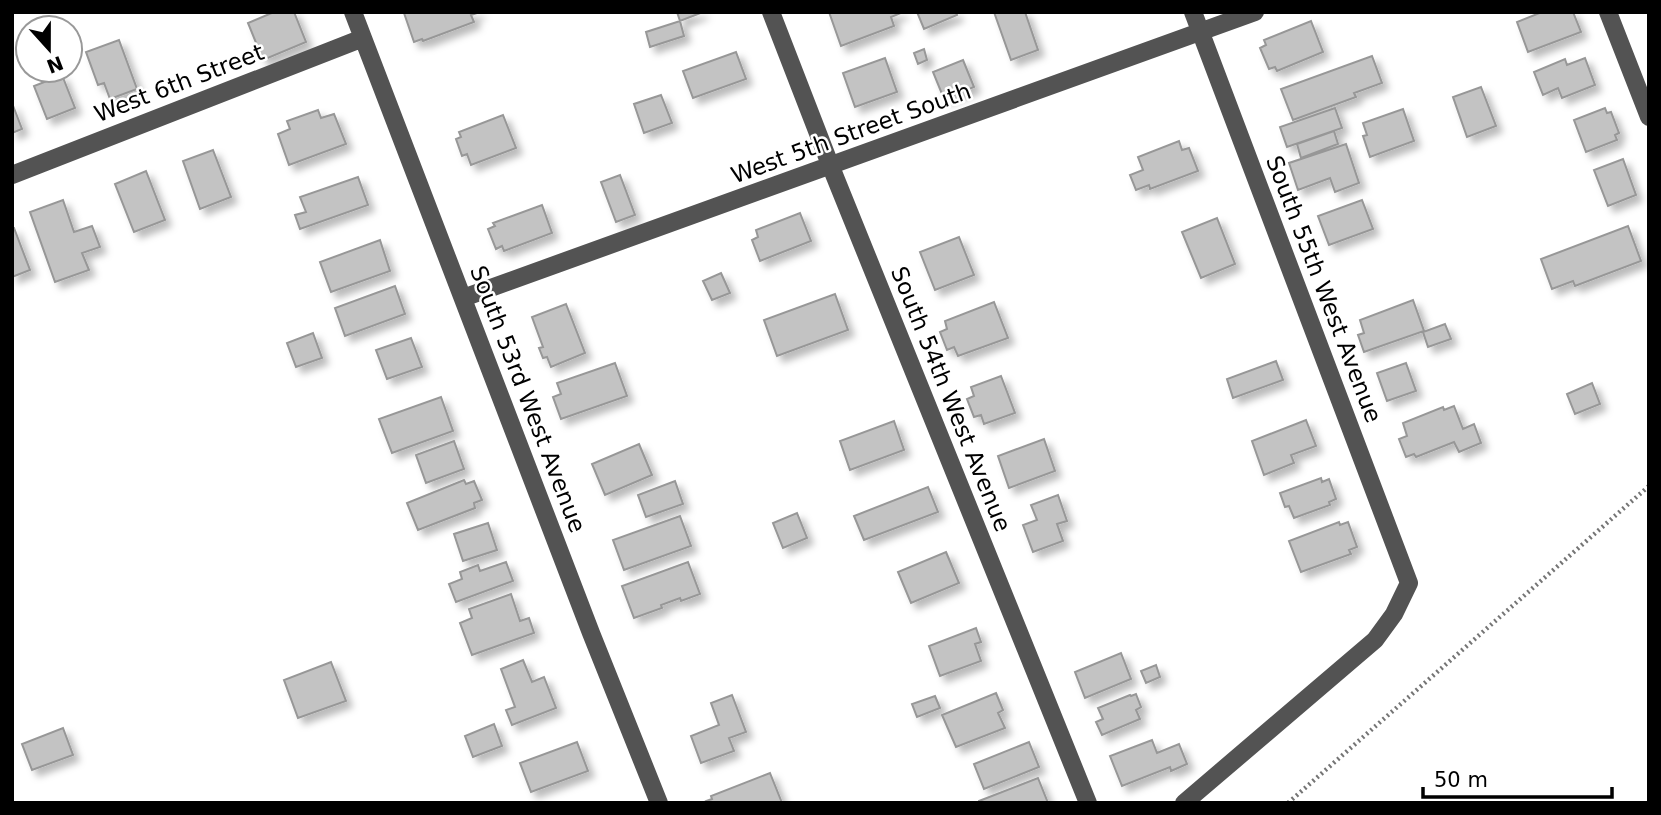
<svg xmlns="http://www.w3.org/2000/svg" width="1661" height="815" font-family="'DejaVu Sans',sans-serif">
	<style>
		.building { fill: #c3c3c3; stroke: #979797; stroke-width: 2; filter: url(#shadow) }
		.lines { fill: none; stroke-linecap: round; stroke-linejoin: round }
		.path { stroke: #757575; stroke-width: 4.5; stroke-dasharray: 2 3.5; stroke-linecap: butt }
		.minor { stroke: #535353; stroke-width: 18 }
		.labels { text-anchor: middle; dominant-baseline: central; stroke-width: 5; stroke-linejoin: round; paint-order: stroke }
		.street-label { font-size: 23px; fill: #000; stroke: #fff }
	</style>
	<defs>
		<filter id="shadow"><feDropShadow dx="6" dy="6" stdDeviation="3.5" flood-color="#0004"/></filter>
	</defs>
	<rect width="100%" height="100%" fill="#fff"/>
	<path class="building" d="M274,12h20l12,30 -43,18 -15,-37z
		M480,12l-9,3 3,7 -51,19 -1,-2 -8,3 -10,-29z
		M677,12h26l-23,9z
		M829,12h74l-12,5 3,9 -53,20z
		M917,12h39l1,3 -33,14z
		M994,12h31l13,38 -27,10z
		M1542,12h31l8,20 -53,20 -11,-30z
		M680,21l4,15 -34,11 -4,-15z
		M1311,21l12,31 -46,19 -2,-4 -6,2 -9,-21 6,-3 -2,-5z
		M119,40l18,49 -27,10 -6,-16 -6,2 -12,-33z
		M924,49l3,11 -9,4 -4,-11z
		M736,52l10,27 -53,19 -10,-27z
		M1372,56l10,27 -28,10 2,4 -63,23 -12,-31z
		M885,58l12,34 -42,15 -12,-34z
		M1585,58l10,27 -33,13 -4,-10 -15,7 -9,-23 31,-13 2,6z
		M963,60l11,27 -30,12 -11,-27z
		M62,75l13,33 -28,11 -13,-33z
		M1481,87l15,39 -29,11 -14,-40z
		M661,95l11,28 -28,10 -10,-29z
		M12,103l10,26 -10,4z
		M1335,108l7,20 -55,19 -7,-20z
		M1605,108l2,5 4,-1 8,21 -4,2 2,5 -31,12 -12,-32z
		M1403,109l11,32 -44,16 -7,-21 4,-1 -4,-12z
		M318,110l3,8 13,-4 12,30 -57,21 -11,-31 12,-5 -3,-8z
		M503,115l13,33 -45,17 -4,-11 -5,2 -6,-17 5,-2 -2,-5z
		M1334,131l4,13 -37,14 -4,-14z
		M1179,141l3,9 7,-2 9,23 -48,18 -1,-4 -13,5 -6,-15 13,-5 -5,-13z
		M1346,144l13,39 -24,9 -5,-14 -32,12 -9,-27z
		M213,150l18,47 -31,12 -17,-48z
		M1623,159l13,36 -28,11 -14,-36z
		M146,171l19,49 -31,12 -19,-48z
		M620,175l15,40 -19,7 -15,-40z
		M358,177l10,28 -68,24 -5,-14 11,-3 -6,-15z
		M63,200l11,32 18,-6 8,21 -18,6 7,17 -34,12 -25,-70z
		M1362,200l11,29 -44,16 -11,-29z
		M542,205l10,28 -48,18 -2,-5 -6,3 -8,-20 7,-3 -2,-3z
		M800,213l11,28 -51,20 -8,-21 6,-3 -2,-7z
		M1217,218l18,46 -34,14 -19,-46z
		M1628,226l13,35 -66,25 -2,-5 -21,8 -11,-30z
		M12,228h2l16,42 -18,7z
		M959,237l15,38 -39,15 -15,-38z
		M380,240l10,31 -59,21 -11,-30z
		M721,273l9,20 -18,7 -9,-19z
		M395,286l10,28 -60,22 -10,-28z
		M835,294l13,36 -71,26 -13,-36z
		M1413,300l11,31 -60,21 -6,-17 6,-2 -4,-13z
		M994,302l14,36 -50,18 -4,-9 -7,3 -7,-18 7,-3 -2,-8z
		M566,304l19,49 -34,14 -4,-10 -4,1 -4,-10 4,-1 -11,-30z
		M1445,324l6,15 -23,8 -5,-15z
		M313,333l9,25 -26,9 -9,-24z
		M411,338l11,29 -35,12 -11,-29z
		M1276,361l7,19 -50,18 -6,-19z
		M615,363l12,33 -66,23 -8,-22 8,-3 -4,-11z
		M1406,363l10,28 -29,10 -10,-28z
		M1001,376l14,37 -31,11 -3,-9 -7,2 -7,-18 7,-3 -3,-9z
		M1592,383l8,21 -25,10 -8,-20z
		M441,397l12,34 -61,22 -13,-34z
		M1454,406l9,23 11,-5 7,19 -22,9 -5,-10 -38,15 -2,-3 -8,3 -7,-18 8,-3 -4,-13 40,-16 1,3z
		M1306,420l10,26 -25,9 3,8 -30,12 -12,-34z
		M894,421l10,29 -54,20 -10,-29z
		M1044,439l11,32 -46,17 -11,-32z
		M454,441l10,28 -38,14 -10,-28z
		M639,444l13,31 -47,20 -13,-31z
		M1321,478l1,4 7,-3 7,20 -7,3 1,3 -36,13 -5,-12 -4,1 -5,-14z
		M464,480l2,4 8,-3 8,19 -8,3 1,5 -57,22 -11,-27z
		M675,481l8,23 -37,13 -8,-22z
		M928,487l10,25 -74,28 -10,-24z
		M1058,495l9,26 -10,3 6,17 -30,11 -10,-27 14,-5 -6,-15z
		M797,513l10,25 -24,10 -10,-25z
		M680,516l11,30 -67,24 -11,-30z
		M1339,522l1,3 8,-3 9,25 -8,3 2,4 -50,18 -12,-31z
		M488,523l9,27 -34,11 -9,-27z
		M946,552l13,31 -48,20 -13,-31z
		M506,562l7,19 -57,21 -7,-18 13,-5 -2,-7 18,-7 2,6z
		M688,562l12,32 -19,7 -1,-3 -19,7 1,3 -28,10 -12,-32z
		M511,594l9,27 9,-3 5,15 -62,22 -12,-32 12,-5 -3,-9z
		M976,628l5,14 -6,2 6,17 -41,15 -11,-30z
		M1121,653l10,26 -46,19 -10,-26z
		M523,660l9,22 12,-5 12,31 -44,17 -6,-15 9,-3 -14,-38z
		M331,662l15,39 -48,17 -14,-38z
		M1156,665l4,12 -14,6 -5,-12z
		M996,693l7,17 -5,3 7,15 -49,19 -14,-32z
		M1136,694l5,13 -5,3 4,9 -38,16 -6,-13 7,-3 -5,-11 32,-13 1,1z
		M732,695l14,37 -17,6 5,13 -33,12 -10,-27 28,-11 -8,-22z
		M935,696l5,12 -23,9 -5,-13z
		M494,724l8,22 -29,11 -8,-21z
		M63,728l10,27 -41,15 -10,-26z
		M1152,740l5,13 22,-9 8,20 -16,7 -1,-4 -48,19 -12,-30z
		M577,742l11,29 -57,21 -11,-29z
		M1029,742l10,25 -55,22 -10,-25z
		M770,773l12,30h-75l-1,-2 6,-2 -1,-3z
		M1038,778l10,25h-69v-2z"/>
	<g class="lines">
		<path class="path" d="M1288,803l361,-317"/>
		<path class="minor" d="M353,12l238,621 68,170
			M771,12l60,155 257,636
			M1608,12l41,105
			M12,175l351,-137
			M463,298l792,-286
			M1184,803l191,-163 19,-26 15,-31 -216,-571"/>
	</g>
	<g class="labels">
		<g class="street-label">
			<text transform="translate(179 83) rotate(-21)">West 6th Street</text>
			<text transform="translate(851 133) rotate(-20)">West 5th Street South</text>
			<text transform="translate(1324 289) rotate(69)">South 55th West Avenue</text>
			<text transform="translate(528 399) rotate(69)">South 53rd West Avenue</text>
			<text transform="translate(951 399) rotate(68)">South 54th West Avenue</text>
		</g>
	</g>
	<rect width="1661" height="815" fill="none" stroke="#000000" stroke-width="28"/>
	<g transform="translate(49 49) rotate(159)"><circle r="33" fill="#ffffff" stroke="#999999" stroke-width="2"/>
	<path d="M0-5L12 26L0 18L-12 26Z" fill="#000000"/>
	<text y="-10" font-size="19" font-weight="bold" text-anchor="middle" fill="#000000">N</text>
	</g>
	<path d="M1423 787v10h189v-10" fill="none" stroke="#000000" stroke-width="3.5"/>
	<text x="1434" y="787" font-size="21" fill="#000000" stroke="#ffffff" stroke-width="5" paint-order="stroke">50 m</text>
</svg>
